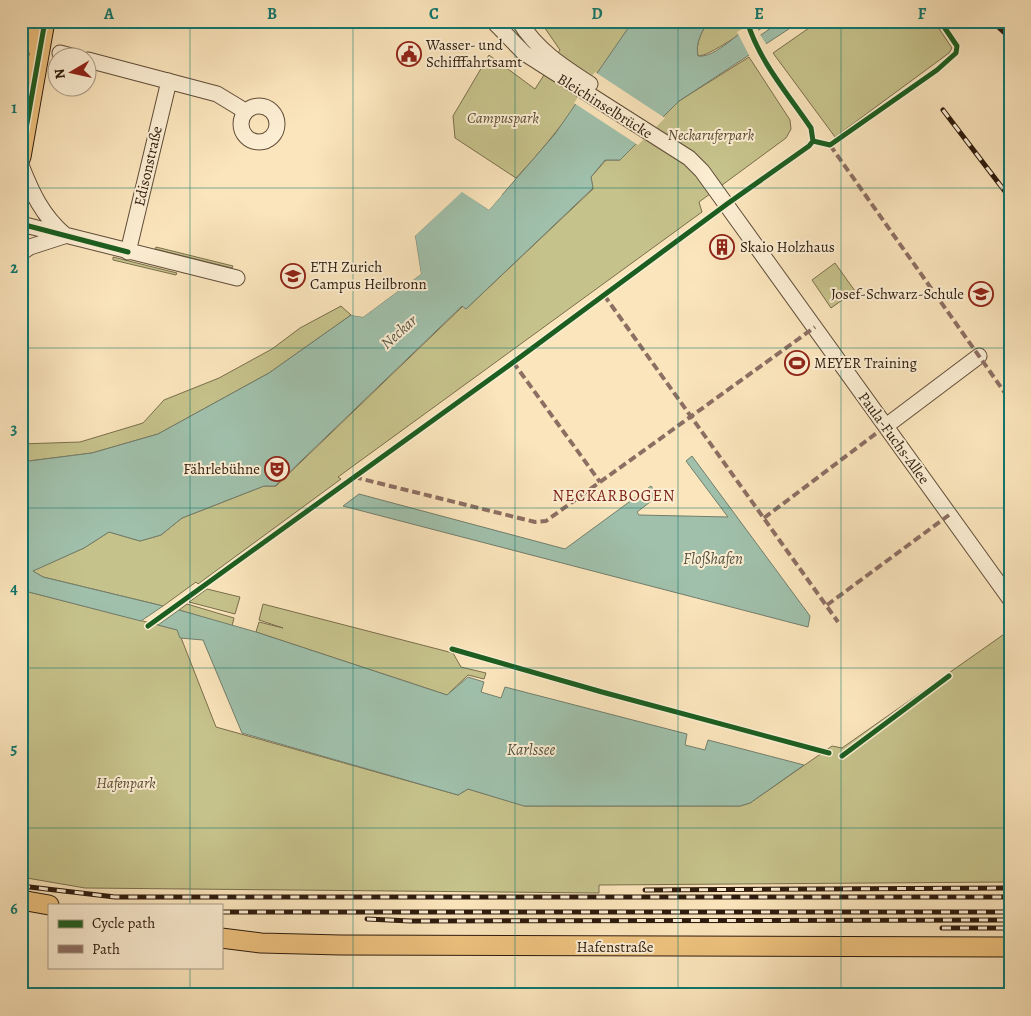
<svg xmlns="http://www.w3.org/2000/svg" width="1031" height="1016" font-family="Alegreya,serif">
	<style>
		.green { fill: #c6c28b; stroke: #7a6e4c }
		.water { fill: #a0c0ab; stroke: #727e6c }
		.pier { fill: #fbe5bc }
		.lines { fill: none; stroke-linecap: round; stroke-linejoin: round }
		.minor-casing { stroke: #604d39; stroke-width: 17 }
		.major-casing { stroke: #2d1a0d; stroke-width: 21 }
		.minor { stroke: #fceed3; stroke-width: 15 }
		.major { stroke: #eec27e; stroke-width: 19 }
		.rail-casing { stroke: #2d1a0d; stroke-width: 5 }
		.rail { stroke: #fceed3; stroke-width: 3; stroke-dasharray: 9; stroke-linecap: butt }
		.quiet { stroke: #8d6e63; stroke-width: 4; stroke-dasharray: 8 4; stroke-linecap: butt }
		.cycleway-casing { stroke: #fceed3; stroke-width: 8 }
		.cycleway { stroke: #1b5e20; stroke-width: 5 }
		.grid { fill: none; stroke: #0f766e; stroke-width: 1; stroke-opacity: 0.55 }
		.labels { text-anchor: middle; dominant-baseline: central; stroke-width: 4; stroke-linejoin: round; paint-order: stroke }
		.poi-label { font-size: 15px; fill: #2d1a0d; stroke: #fceed3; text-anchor: start }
		.street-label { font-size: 15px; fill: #2d1a0d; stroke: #fceed3 }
		.park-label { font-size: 15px; font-style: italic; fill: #5b4c33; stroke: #fceed3 }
		.water-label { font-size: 16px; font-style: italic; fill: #555444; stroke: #fceed3 }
		.neighbourhood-label { font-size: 16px; letter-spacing: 1px; fill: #7a1f14; stroke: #fceed3 }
		.neatline { fill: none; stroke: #0f766e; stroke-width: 2 }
		.grid-label { font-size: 16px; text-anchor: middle; font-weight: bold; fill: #0f766e }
	</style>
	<rect width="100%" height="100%" fill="#fbe5bc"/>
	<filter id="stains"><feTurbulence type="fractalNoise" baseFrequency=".004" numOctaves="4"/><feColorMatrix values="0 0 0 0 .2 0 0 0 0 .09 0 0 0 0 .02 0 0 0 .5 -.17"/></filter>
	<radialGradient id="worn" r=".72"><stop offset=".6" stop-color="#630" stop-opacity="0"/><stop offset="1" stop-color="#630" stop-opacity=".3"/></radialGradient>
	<path class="green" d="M540,21h93c-35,55 -72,110 -117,157l-61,-40 -2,-22 36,-61 46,34 25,-39z
		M708,21h52c-11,7 -52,36 -62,35 -3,-13 4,-24 10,-35z
		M819,21h115l18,27 -3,5 -114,84 -62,-84z
		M749,57l41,63 1,9 -5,9 -87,64 3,10 -364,265 3,2 -143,105 -2,-2 -33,24 -120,-29 -11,-6 52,-23 25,-16 31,9 21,-6 21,-17 82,-32h12l187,-180 3,3 127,-120 -2,-12 15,-17h14l59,-59z
		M156,247l77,19 -1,2 -77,-19z
		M113,257l64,16 -1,2 -63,-15z
		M835,263l20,28 -24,17 -19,-28z
		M341,306l10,9 -82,58 -111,61 -66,19 -71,9v-18l59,-2 63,-19 21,-23 55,-22 53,-29 28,-21z
		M207,589l33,8 -5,17 -46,-12z
		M21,590l157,40 38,97 242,68 10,-6 57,17h215l10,-3 82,-57 10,2 168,-118v252l-411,3v8l-514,-5 -64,-11z
		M187,604l47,14 -2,8 -53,-16z
		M263,604l190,49 8,14 25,6 -2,6 -16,-4 -21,20 -191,-63 3,-10 24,6 -24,-8z"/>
	<path class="water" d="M633,21h75c-6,11 -13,22 -10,35 18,3 44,-29 62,-35 3,-1 8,0 12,0l-16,11 2,5 23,-16h20l-122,80 -59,59h-15l-14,17 2,11 -127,121 -4,-3 -187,180h-11l-82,32 -21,17 -21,6 -31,-9 -25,16 -51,23 10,6 120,29 -22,15 -120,-31v-128l71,-9 66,-19 111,-61 82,-58 12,2 58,-43 -6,-38 47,-45 27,19 66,-76z
		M692,456l118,160 -2,11 -465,-121 16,-12 206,55 86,-63 7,10 -21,16 2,3 89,2 -42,-56z
		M179,610l77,22 191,63 21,-18 16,5 -3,10 20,6 4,-11 182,47 -2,11 20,5 3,-10 96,25 -54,38 -10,3h-216l-56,-17 -10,6 -216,-62 -39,-93 -23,-2 -3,-8 -19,-5z"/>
	<path class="pier" d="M756,21l3,12 9,14 -17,12 -14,-27z
		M595,72l70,46 -27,27 -64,-42z
		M463,189l26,17 11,-13 2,2 -13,15 -27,-18 -47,44 6,38 -58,43 -12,-2 2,-2 9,1 56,-41 -5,-38z"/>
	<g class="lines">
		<defs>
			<path id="minor" d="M493,21l31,32 165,105 13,13 308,428
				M519,21c18,29 43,45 71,63
				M60,53l19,5
				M88,60l129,34 28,17
				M241 124a18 18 0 1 1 36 0a18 18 0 1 1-36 0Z
				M21,165c11,28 21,50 44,70
				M21,224l216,54
				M128,252l41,-171
				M21,253l9,-6 34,-11
				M886,426l93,-70"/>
			<path id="major" d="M21,49l6,-28
				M21,157l24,-136
				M21,900l28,5
				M221,938l40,5 80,2 669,2"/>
		</defs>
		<use href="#minor" class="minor-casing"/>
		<use href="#major" class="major-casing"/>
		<use href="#minor" class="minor"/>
		<use href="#major" class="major"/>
		<defs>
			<path id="rail" d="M992,21l18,17
				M943,110l67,88
				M21,886l94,11h895
				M645,890l365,-2
				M221,912h789
				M367,919l43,2 600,-1
				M942,928h68"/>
		</defs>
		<use href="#rail" class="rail-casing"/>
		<use href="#rail" class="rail"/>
		<path class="quiet" d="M830,145l180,255
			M604,295l234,327
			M513,362l87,120
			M354,477l181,45 11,-1 269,-194
			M764,518l122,-92
			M827,605l122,-90"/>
		<defs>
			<path id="cycleway" d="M813,141l17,4 107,-75 19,-17 1,-7 -17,-25
				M21,157l24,-136
				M21,224l107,28
				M148,626l356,-257 223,-165 82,-58 4,-5 -2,-13c-23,-34 -52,-67 -64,-107
				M452,649l150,43 227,61
				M842,756l107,-80"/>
		</defs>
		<use href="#cycleway" class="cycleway-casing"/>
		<use href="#cycleway" class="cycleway"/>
	</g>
	<path class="grid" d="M190,21v884M353,21v974M515,21v974M678,21v974M841,21v974M21,188h989M21,348h989M21,508h989M21,668h989M21,828h989M190,967v28"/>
	<defs>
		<symbol id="civic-ring" viewBox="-11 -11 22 22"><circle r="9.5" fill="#fceed3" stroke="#8f2418" stroke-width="1.5"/><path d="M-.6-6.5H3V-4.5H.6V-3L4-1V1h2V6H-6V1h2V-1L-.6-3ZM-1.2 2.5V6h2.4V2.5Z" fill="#8f2418"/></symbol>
		<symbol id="building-ring" viewBox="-11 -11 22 22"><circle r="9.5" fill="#fceed3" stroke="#8f2418" stroke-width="1.5"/><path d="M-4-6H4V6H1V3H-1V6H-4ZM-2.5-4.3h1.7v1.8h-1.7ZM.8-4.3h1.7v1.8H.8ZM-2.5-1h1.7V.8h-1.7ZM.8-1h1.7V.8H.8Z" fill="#8f2418"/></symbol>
		<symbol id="university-ring" viewBox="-11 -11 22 22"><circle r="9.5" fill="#fceed3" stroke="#8f2418" stroke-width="1.5"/><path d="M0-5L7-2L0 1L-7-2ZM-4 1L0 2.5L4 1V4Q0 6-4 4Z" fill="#8f2418"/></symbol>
		<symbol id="school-ring" viewBox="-11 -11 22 22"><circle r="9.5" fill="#fceed3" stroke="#8f2418" stroke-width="1.5"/><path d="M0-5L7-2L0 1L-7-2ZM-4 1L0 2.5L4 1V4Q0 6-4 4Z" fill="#8f2418"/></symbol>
		<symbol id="stadium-ring" viewBox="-11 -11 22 22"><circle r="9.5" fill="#fceed3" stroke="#8f2418" stroke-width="1.5"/><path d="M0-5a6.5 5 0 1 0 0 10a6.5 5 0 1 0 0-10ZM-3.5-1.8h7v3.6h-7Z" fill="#8f2418"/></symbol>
		<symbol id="theatre-ring" viewBox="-11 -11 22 22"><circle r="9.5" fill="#fceed3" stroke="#8f2418" stroke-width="1.5"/><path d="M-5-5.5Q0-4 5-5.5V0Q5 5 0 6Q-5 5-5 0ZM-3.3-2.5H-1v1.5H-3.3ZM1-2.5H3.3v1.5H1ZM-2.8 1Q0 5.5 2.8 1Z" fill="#8f2418"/></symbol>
	</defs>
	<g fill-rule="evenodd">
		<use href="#civic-ring" x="395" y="40" width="28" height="28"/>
		<use href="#building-ring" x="708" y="233" width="28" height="28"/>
		<use href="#university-ring" x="279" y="262" width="28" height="28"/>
		<use href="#school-ring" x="967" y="280" width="28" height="28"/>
		<use href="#stadium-ring" x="783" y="349" width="28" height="28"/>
		<use href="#theatre-ring" x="263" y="455" width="28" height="28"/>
	</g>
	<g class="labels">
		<g class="poi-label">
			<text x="426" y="45">Wasser- und<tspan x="426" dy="17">Schifffahrtsamt</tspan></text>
			<text x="740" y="247">Skaio Holzhaus</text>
			<text x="310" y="267">ETH Zurich<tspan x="310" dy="17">Campus Heilbronn</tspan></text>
			<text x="964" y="294" text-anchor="end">Josef-Schwarz-Schule</text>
			<text x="814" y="363">MEYER Training</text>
			<text x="260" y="469" text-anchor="end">Fährlebühne</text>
		</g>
		<g class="street-label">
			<text transform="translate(605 106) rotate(32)">Bleichinselbrücke</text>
			<text transform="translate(148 166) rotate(-77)">Edisonstraße</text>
			<text transform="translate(894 438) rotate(54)">Paula-Fuchs-Allee</text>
			<text x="615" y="947">Hafenstraße</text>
		</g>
		<g class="park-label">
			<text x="503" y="118">Campuspark</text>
			<text x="711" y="135">Neckaruferpark</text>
			<text x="126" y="783">Hafenpark</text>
		</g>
		<g class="water-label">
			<text transform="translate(399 332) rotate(-42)">Neckar</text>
			<text x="713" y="559">Floßhafen</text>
			<text x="531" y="750">Karlssee</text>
		</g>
		<g class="neighbourhood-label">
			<text x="614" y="496">NECKARBOGEN</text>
		</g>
	</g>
	<rect width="1031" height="1016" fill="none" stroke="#fbe5bc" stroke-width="55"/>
	<rect x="48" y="904" width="175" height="65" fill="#fceed3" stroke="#a99984"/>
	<rect x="58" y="920" width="25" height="8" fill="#1b5e20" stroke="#a99984"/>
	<text x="92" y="928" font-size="15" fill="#2d1a0d">Cycle path</text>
	<rect x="58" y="945" width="25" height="8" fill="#8d6e63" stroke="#a99984"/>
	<text x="92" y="954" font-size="15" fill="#2d1a0d">Path</text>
	<g transform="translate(72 72) rotate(261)"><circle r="24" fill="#fceed3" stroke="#a99984"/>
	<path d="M0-4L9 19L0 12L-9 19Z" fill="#8f2418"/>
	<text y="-8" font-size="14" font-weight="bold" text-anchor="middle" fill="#2d1a0d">N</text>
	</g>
	<rect x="28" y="28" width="976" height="960" class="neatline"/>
	<g class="grid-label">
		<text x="109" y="19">A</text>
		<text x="272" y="19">B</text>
		<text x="434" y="19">C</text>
		<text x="597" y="19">D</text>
		<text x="759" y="19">E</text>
		<text x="922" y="19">F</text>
		<text x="14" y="113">1</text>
		<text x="14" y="273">2</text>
		<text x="14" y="434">3</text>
		<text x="14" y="594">4</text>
		<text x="14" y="754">5</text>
		<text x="14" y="914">6</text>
	</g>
	<rect width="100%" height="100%" filter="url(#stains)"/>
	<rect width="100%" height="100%" fill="url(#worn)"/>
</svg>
